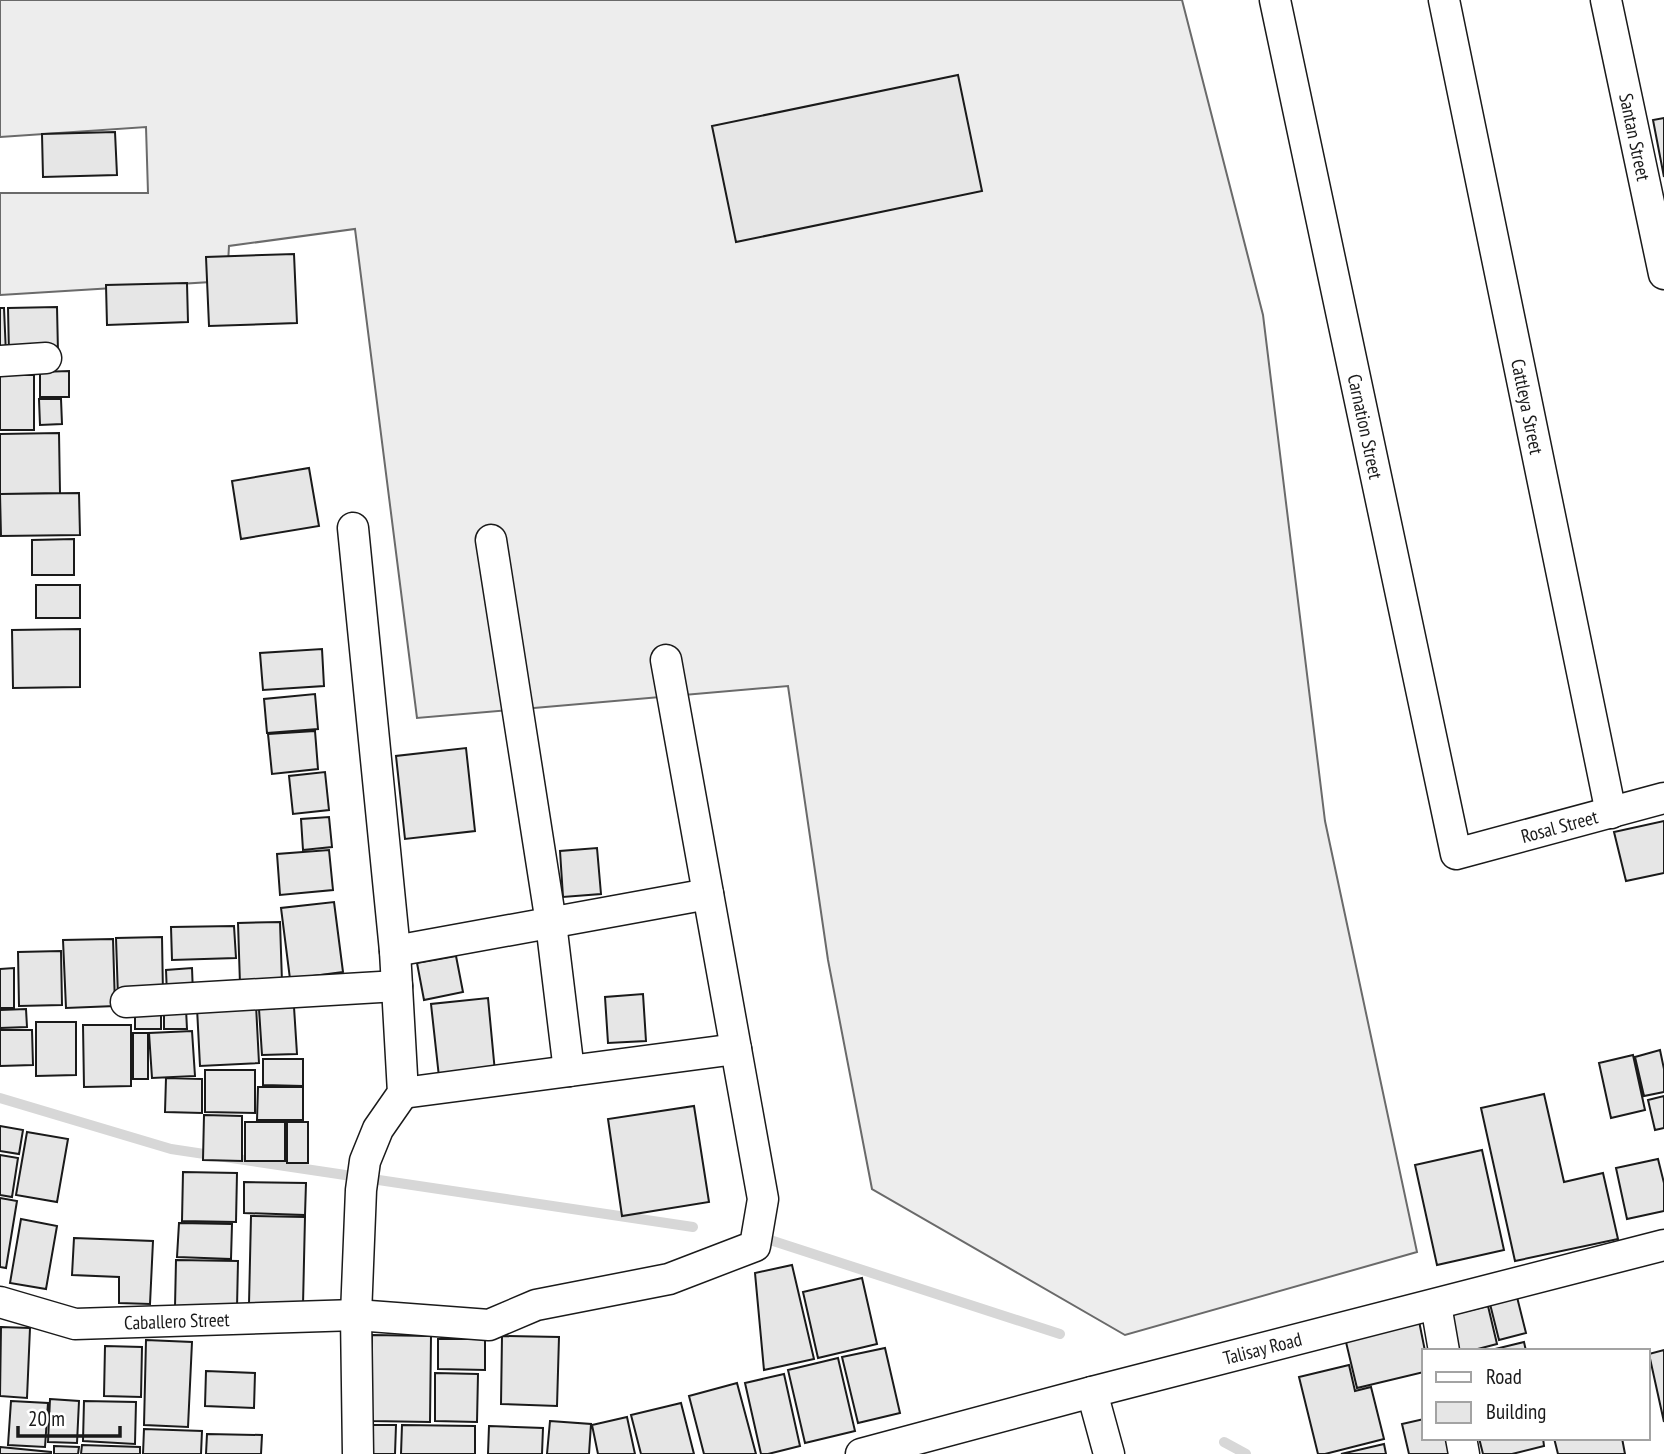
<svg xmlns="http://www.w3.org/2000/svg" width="1664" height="1454" font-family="'PT Sans Narrow',sans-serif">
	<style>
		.built { fill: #ededed; stroke: #6a6a6a; stroke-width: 2 }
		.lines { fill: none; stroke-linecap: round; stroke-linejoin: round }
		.stream { stroke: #d7d7d7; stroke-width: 10 }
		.building { fill: #e6e6e6; stroke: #1a1a1a; stroke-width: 2 }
		.minor-casing { stroke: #1a1a1a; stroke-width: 33 }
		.minor { stroke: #fff; stroke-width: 30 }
		.labels { text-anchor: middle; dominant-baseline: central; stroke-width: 5; stroke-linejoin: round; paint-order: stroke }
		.street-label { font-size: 19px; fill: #1a1a1a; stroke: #fff }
	</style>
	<rect width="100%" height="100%" fill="#fff"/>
	<path class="built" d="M0,0h1182l81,315 62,506 92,431 -292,83 -253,-146 -44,-229 -40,-274 -371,32 -62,-489 -126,17 -2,35 -227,14v-102h148l-2,-66 -146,10z"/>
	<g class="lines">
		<path class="stream" d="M0,1098l171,51 522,78
			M767,1239l293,95
			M1224,1442l22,12"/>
	</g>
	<path class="building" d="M958,75l24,116 -246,51 -24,-116z
		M1664,118v59l-11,-57z
		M115,132l2,43 -74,2 -1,-43z
		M294,254l3,69 -88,3 -3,-69z
		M187,283l1,39 -81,3 -1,-40z
		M57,307l1,45 -49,2 -1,-46z
		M0,308h4l2,46h-6z
		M69,371v26h-29v-25z
		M0,375h34v55h-34z
		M39,399h22l1,25 -22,1z
		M59,433l1,60 -60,1v-60z
		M309,468l10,58 -78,13 -9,-58z
		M79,493l1,42 -79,1 -1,-42z
		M74,539v36h-42v-35z
		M36,585h44v33h-44z
		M80,629v58l-67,1 -1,-58z
		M322,649l2,37 -61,4 -3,-37z
		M315,694l3,35 -51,4 -3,-34z
		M315,731l3,38 -46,5 -4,-40z
		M466,748l9,83 -70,8 -9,-83z
		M325,772l4,38 -36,4 -4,-38z
		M329,817l3,30 -29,3 -2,-31z
		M1664,821v52l-38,8 -12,-49z
		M597,848l4,46 -38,3 -3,-46z
		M329,850l4,40 -53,5 -3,-41z
		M334,902l9,70 -53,7 -9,-71z
		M280,922l2,60 -42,2 -2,-61z
		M234,926l2,32 -64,2 -1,-33z
		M162,937l1,58 -45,2 -2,-59z
		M113,939l2,67 -49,2 -3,-68z
		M61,951l1,54 -43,1 -1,-54z
		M456,956l7,36 -39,8 -7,-37z
		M14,968v40h-14v-39z
		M192,968l1,26 -26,1 -1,-25z
		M643,994l3,47 -38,2 -3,-46z
		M488,998l7,74 -56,5 -8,-73z
		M256,1005l3,58 -59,3 -3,-58z
		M294,1007l3,47 -35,1 -3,-46z
		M161,1008v21h-26v-20z
		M26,1009l1,18 -27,1v-18z
		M164,1009h22l1,20h-23z
		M36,1022h40v53l-40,1z
		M83,1025h48v61l-47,1z
		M0,1030h32l1,35 -33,1z
		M192,1031l3,45 -43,2 -3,-45z
		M133,1033h15v46h-15z
		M1660,1050l4,19v23l-20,4 -9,-39z
		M1633,1055l12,55 -34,8 -12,-55z
		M263,1059h40v27l-40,-1z
		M205,1070h50v43l-50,-1z
		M166,1078l36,1v34l-37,-1z
		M258,1087h45v33h-46z
		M1544,1094l20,88 39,-9 15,66 -103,22 -34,-153z
		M1664,1096v32l-9,2 -7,-30z
		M694,1106l15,96 -87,14 -14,-97z
		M204,1115l38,1v45l-39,-1z
		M245,1122h40v39h-40z
		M287,1122h21v41h-21z
		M0,1126l23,4 -4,24 -19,-3z
		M27,1132l41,7 -11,63 -41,-7z
		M1482,1150l22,100 -67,15 -22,-100z
		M0,1155l18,3 -6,39 -12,-2z
		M1658,1159l6,24v28l-37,8 -11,-51z
		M183,1172l54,1 -1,49 -54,-1z
		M244,1182l62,1 -1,32 -61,-2z
		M0,1198l17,3 -11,67 -6,-1z
		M251,1216l54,1 -2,88 -54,-1z
		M21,1219l36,7 -11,63 -36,-6z
		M179,1223l53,1 -1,35 -54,-2z
		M74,1238l79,3 -3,63 -31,-1v-26l-47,-2z
		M176,1260l62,1 -1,47 -62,-1z
		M792,1265l22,94 -50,11 -9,-97z
		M862,1278l15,66 -59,14 -15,-66z
		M1517,1297l9,36 -27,7 -9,-36z
		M1488,1306l9,38 -27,7h-21l-7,-34z
		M1419,1321l6,30 -1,21 -67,16 -12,-50z
		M1,1327l29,1 -3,70 -27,-2z
		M372,1335l59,1 -1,86 -59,-1z
		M502,1336l57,1 -2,69 -56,-2z
		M438,1339h47v31l-47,-1z
		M146,1340l46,2 -4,85 -44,-2z
		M1524,1342l2,9h-39z
		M105,1346l37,1 -1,50 -37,-1z
		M885,1348l15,65 -42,10 -16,-66z
		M1664,1350v72l-15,-68z
		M838,1358l17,73 -50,12 -17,-73z
		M1349,1365l6,26 16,-4 13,52 -59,15h-7l-19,-77z
		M206,1371l49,2 -1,35 -49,-2z
		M435,1373l43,1 -1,48 -42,-1z
		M784,1374l16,72 -32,8h-7l-16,-71z
		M737,1383l19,71h-52l-15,-58z
		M50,1399l29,2 -2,42 -29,-1z
		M11,1401l37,2 -3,44 -37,-2z
		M84,1401l52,1 -1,42 -52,-3z
		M681,1403l13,51h-53l-10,-39z
		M627,1417l8,37h-37l-6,-29z
		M1424,1419v19h27l4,16h-46l-7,-30z
		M550,1421l41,3 -2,30h-42z
		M369,1425h27l-1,29h-26z
		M402,1425l73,1v28h-74z
		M489,1426l54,2 -1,26h-54z
		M144,1429l58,2 -1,23h-58z
		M207,1434l55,1 -1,19h-55z
		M1479,1438h64l1,8 -32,8h-29z
		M1554,1438h68l3,16h-67z
		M1384,1444l2,10h-45z
		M82,1445l58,2v7h-59z
		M54,1446l25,1 -1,7h-24z
		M0,1447l51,5v2h-51z"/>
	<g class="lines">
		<defs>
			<g id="minor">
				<path id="s1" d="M1275,0l181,854 208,-56"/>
				<path id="s2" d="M1444,0l167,813"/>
				<path id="s3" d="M1606,0l58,274"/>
				<path d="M0,361l46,-3"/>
				<path d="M353,528l42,423 8,142 -25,36 -13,32 -4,29 -5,125 2,139"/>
				<path d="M491,540l60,383 18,148"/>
				<path d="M395,951l313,-57"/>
				<path d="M126,1002l271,-16"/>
				<path d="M403,1093l333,-44"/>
				<path id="s4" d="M0,1302l75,22 281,-9 133,10 47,-20 133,-26 86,-33 8,-47 -97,-539"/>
				<path d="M1436,1305l8,46"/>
				<path d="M1092,1392l17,62"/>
				<path d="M1461,1438l3,16"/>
				<path id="s5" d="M861,1454l231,-62 572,-147"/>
			</g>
		</defs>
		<use href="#minor" class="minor-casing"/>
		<use href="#minor" class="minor"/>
	</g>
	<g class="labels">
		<g class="street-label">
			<text stroke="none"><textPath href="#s3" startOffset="140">Santan Street</textPath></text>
			<text stroke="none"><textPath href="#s2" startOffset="415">Cattleya Street</textPath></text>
			<text stroke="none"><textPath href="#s1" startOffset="436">Carnation Street</textPath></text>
			<text stroke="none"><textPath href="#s1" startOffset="980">Rosal Street</textPath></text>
			<text stroke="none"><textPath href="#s4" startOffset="180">Caballero Street</textPath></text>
			<text stroke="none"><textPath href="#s5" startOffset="415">Talisay Road</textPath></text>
		</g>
	</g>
	<rect x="1422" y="1349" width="228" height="91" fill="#ffffff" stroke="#a3a3a3" stroke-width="2"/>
	<rect x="1436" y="1372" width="35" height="10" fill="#ffffff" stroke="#a3a3a3" stroke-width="2"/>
	<text x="1486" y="1384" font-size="21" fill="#1a1a1a">Road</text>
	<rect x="1436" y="1402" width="35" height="21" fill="#e6e6e6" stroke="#a3a3a3" stroke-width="2"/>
	<text x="1486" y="1419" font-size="21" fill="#1a1a1a">Building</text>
	<path d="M18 1426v10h102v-10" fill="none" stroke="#1a1a1a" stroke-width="3.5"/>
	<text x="28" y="1426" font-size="21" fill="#1a1a1a" stroke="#ffffff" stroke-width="5" paint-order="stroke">20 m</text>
</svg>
